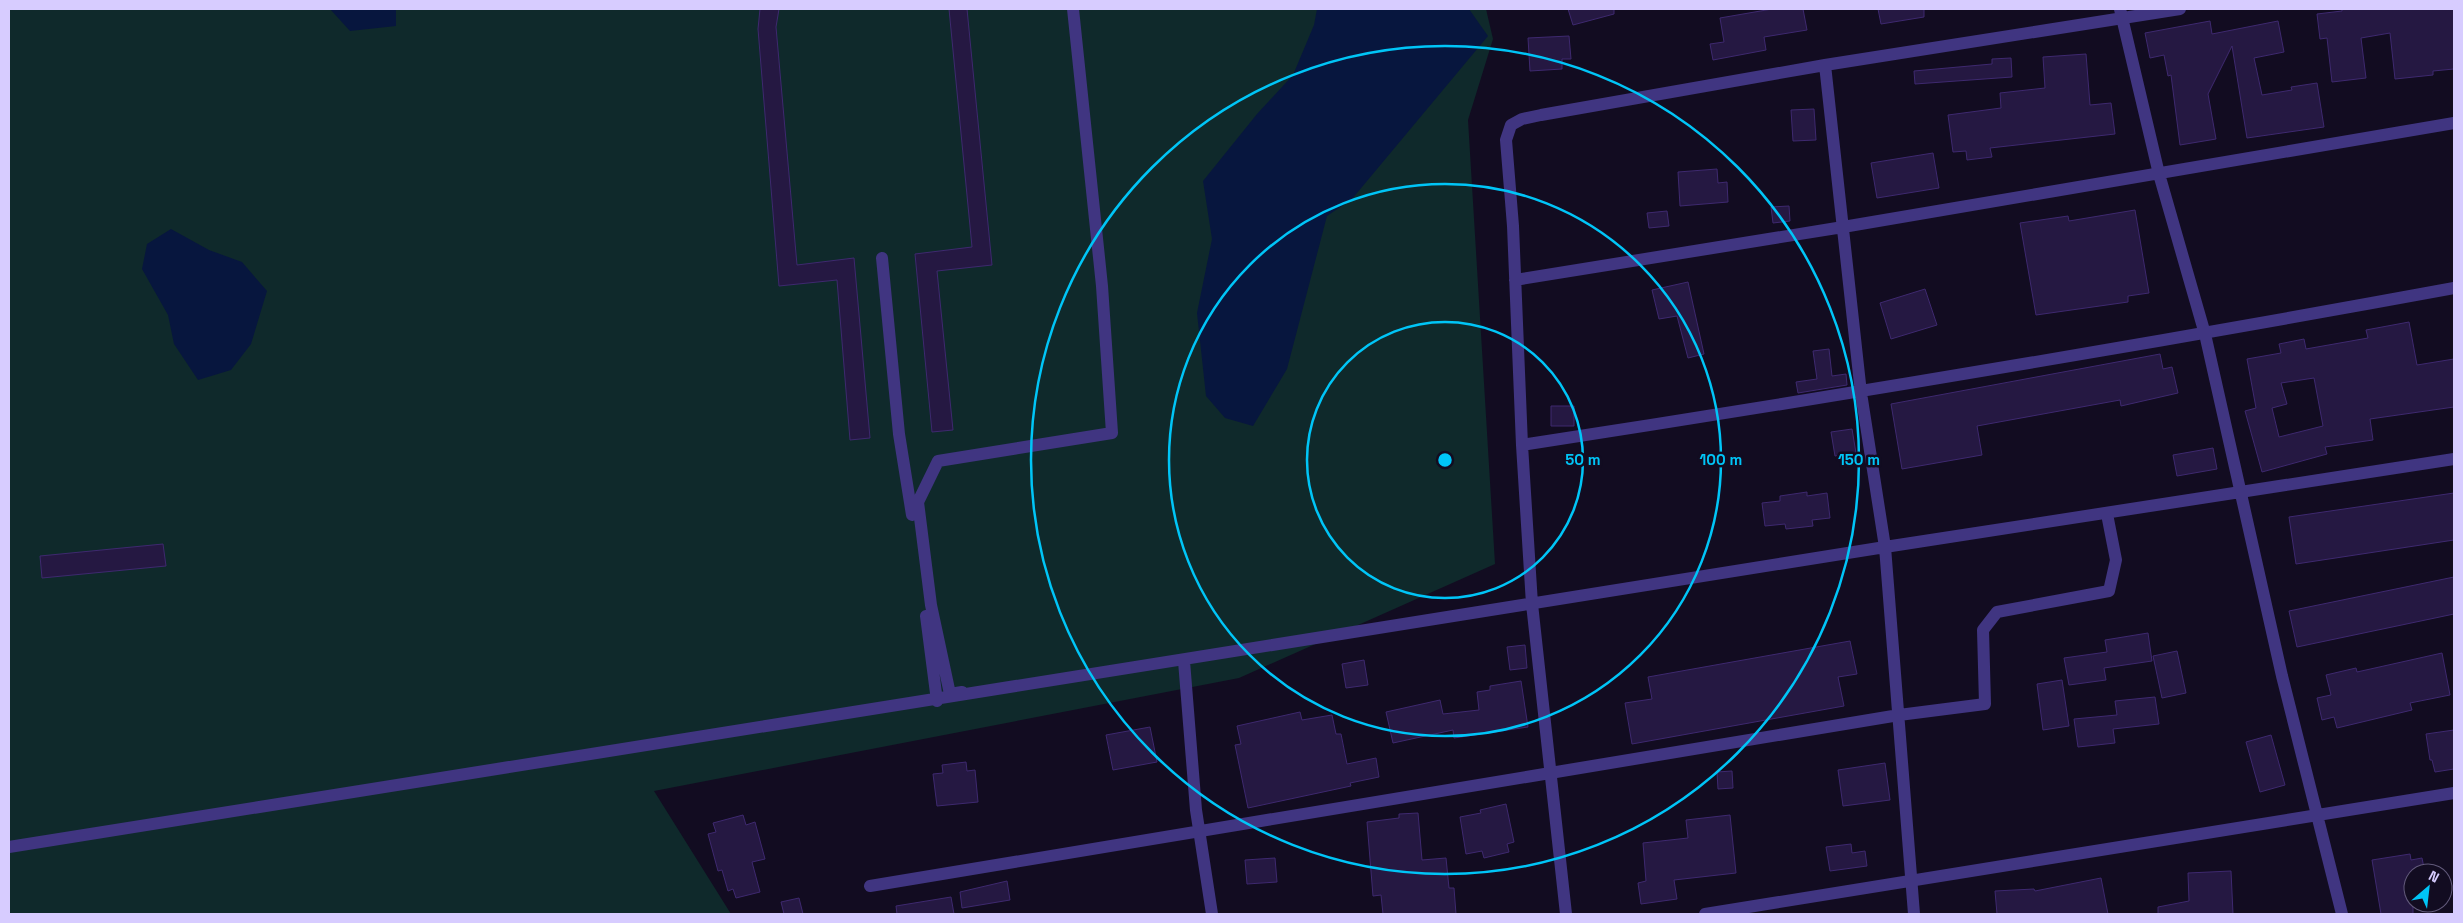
<svg xmlns="http://www.w3.org/2000/svg" width="2463" height="923" font-family="'Space Grotesk',sans-serif">
	<style>
		.green { fill: #0f292b }
		.water { fill: #07163e }
		.building { fill: #251842; stroke: #3e296f; fill-rule: evenodd }
		.lines { fill: none; stroke-linecap: round; stroke-linejoin: round }
		.minor { stroke: #403581; stroke-width: 12 }
		.ring { fill: none; stroke: #00c5f7; stroke-width: 2.5 }
		.centre { fill: #00c5f7; stroke: #120c21; stroke-width: 2.5 }
		.ring-label { font-size: 15px; text-anchor: middle; font-weight: bold; fill: #00c5f7; stroke: #120c21; stroke-width: 5; stroke-linejoin: round; paint-order: stroke }
	</style>
	<rect width="100%" height="100%" fill="#120c21"/>
	<path class="green" d="M9,9h1477l7,30 -25,81 27,444 -256,114 -585,113 77,123h-722z"/>
	<path class="water" d="M330,9h66v17l-46,5z
		M1317,9h152l19,27 -136,163 -25,17 -40,153 -34,57 -28,-8 -19,-22 -9,-83 15,-74 -9,-58 54,-67 36,-39 21,-50z
		M171,229l38,21 33,12 25,29 -16,53 -20,26 -33,10 -24,-36 -6,-29 -26,-46 5,-25z"/>
	<path class="building" d="M760,9h19l-3,18 21,238 57,-7 16,180 -20,2 -13,-160 -58,6 -21,-257z
		M949,9h18l25,256 -55,6 16,159 -21,2 -17,-178 57,-7z
		M1568,9h46v5l-41,11z
		M1772,9h31l4,21 -43,7 2,13 -53,10 -3,-16 14,-2 -4,-24z
		M1878,9h46v8l-43,7z
		M2342,9h112v60l-21,2v4l-38,4 -5,-46 -29,5 5,40 -34,4 -5,-44 -7,1 -3,-25 25,-3z
		M2210,21l2,13 66,-13 6,31 -30,6 8,37 30,-5 -1,-3 26,-4 7,44 -77,11 -15,-92 -24,48 8,45 -36,6 -9,-70 -3,1 -4,-21 -14,3 -5,-25z
		M1569,36l2,23h-9v10l-32,2 -2,-33z
		M2086,54l4,51 21,-2 4,31 -125,14 2,9 -25,3 -1,-9 -13,1 -5,-37 53,-7 -1,-15 45,-5 -2,-31z
		M2011,58l1,19 -97,7 -1,-13 78,-7v-5z
		M1814,109l2,31 -23,1 -2,-31z
		M1933,153l6,35 -62,10 -6,-35z
		M1717,169l1,14 9,-1 1,20 -48,4 -2,-34z
		M1789,206l1,15 -17,2 -2,-16z
		M2135,210l14,83 -21,3v6l-92,13 -16,-92 48,-7 1,5z
		M1667,211l2,15 -20,2 -2,-15z
		M1688,282l16,72 -16,4 -11,-42 -18,3 -7,-29z
		M1925,289l12,36 -46,14 -11,-36z
		M2409,322l8,43 37,-6v48l-84,12 3,21 -48,7 2,7 -65,18 -17,-61 11,-3 -9,-49 34,-6 -2,-9 25,-5 2,10 62,-11 -2,-8zM2314,378l9,48 -44,11 -7,-29 15,-4 -6,-21z
		M1829,349l3,27 14,-2 1,11 -49,8 -2,-11 21,-3 -4,-28z
		M2160,354l3,15 9,-2 6,26 -57,13 -1,-6 -143,26 5,29 -80,14 -11,-65z
		M1551,406h23v20h-23z
		M1852,429l4,24 -21,3 -4,-24z
		M2213,448l4,21 -40,7 -4,-21z
		M1807,492v4l20,-3 3,25 -18,2 1,6 -27,3 -1,-5 -20,2 -3,-23 18,-2v-5z
		M2454,493v47l-158,24 -7,-47z
		M163,544l3,22 -124,12 -2,-22z
		M2454,577v37l-157,33 -8,-36z
		M2148,633l4,28 -48,7 2,12 -37,5 -5,-27 43,-6 -2,-12z
		M1850,641l7,33 -19,3 6,29 -212,38 -7,-41 27,-4 -4,-22z
		M1525,645l2,23 -17,2 -3,-23z
		M2177,651l9,42 -24,5 -9,-42z
		M2442,653l8,42 -40,8 2,7 -75,18 -3,-11 -12,3 -5,-22 14,-3 -5,-20 30,-7 1,4z
		M1364,660l4,25 -22,3 -4,-24z
		M2062,680l7,46 -26,4 -6,-46z
		M1521,681l7,46 -74,11 -1,-8 -60,13 -7,-31 54,-12 3,14 36,-4 -2,-18 13,-2v-4z
		M2155,697l4,27 -46,5 2,14 -37,4 -4,-28 43,-4 -2,-14z
		M1300,712l2,8 30,-5 4,19h5l6,30 29,-6 3,19 -29,6 1,3 -103,22 -13,-63 6,-1 -4,-18z
		M1150,727l7,35 -44,8 -7,-35z
		M2454,730v39l-19,3 -3,-12h-2l-4,-26z
		M2271,735l14,50 -25,7 -14,-50z
		M966,762l1,9 8,-1 3,32 -41,4 -4,-32 10,-1 -1,-8z
		M1885,763l5,37 -47,6 -5,-36z
		M1732,771l1,17 -15,1 -1,-17z
		M1506,804l8,38 -7,2 2,8 -25,6 -2,-7 -16,3 -6,-37 21,-4 -1,-3z
		M1418,813l4,47 24,-2 3,30h5l2,26h-73l-2,-19 -8,1 -6,-74 32,-4v-4z
		M743,815l3,10 9,-3 10,37 -13,3 8,30 -24,6 -3,-9 -5,2 -6,-21 -4,1 -10,-37 8,-2 -3,-9z
		M1730,815l6,58 -62,7 3,19 -36,5 -3,-21 8,-2 -3,-38 45,-5 -2,-18z
		M1851,844l1,9 13,-2 2,15 -37,5 -4,-24z
		M2410,854l1,6 11,-2 3,15h-12v41h-32l-9,-54z
		M1275,858l2,24 -30,2 -2,-24z
		M2231,871l2,43h-75v-7l31,-6 -1,-28z
		M2101,878l7,36h-111l-2,-23 39,-2 1,2z
		M1007,881l3,19 -48,8 -2,-16z
		M951,897l3,17h-57l-1,-8z
		M799,898l4,16h-19l-3,-12z"/>
	<g class="lines">
		<path class="minor" d="M2120,9l39,165 46,160 77,342 60,238
			M1825,65l36,328 24,154 29,367
			M882,258l17,176 13,81
			M1515,280l328,-53 611,-104
			M1522,445c311,-48 622,-100 932,-157
			M926,616l11,85
			M1184,661l12,149 16,104
			M962,692l-12,2 -19,-89 -13,-103 20,-41 174,-28 -10,-147 -29,-277
			M9,847l1876,-300 569,-88
			M870,886l1029,-171 86,-11 -2,-74 14,-18 112,-21 7,-31 -9,-46
			M1566,914l-34,-310 -10,-159 -9,-219 -7,-86 5,-15 11,-6 19,-4 284,-50 355,-56
			M1705,914l749,-121"/>
	</g>
	<g class="ring">
		<circle cx="1445" cy="460" r="138"/>
		<circle cx="1445" cy="460" r="276"/>
		<circle cx="1445" cy="460" r="414"/>
	</g>
	<circle cx="1445" cy="460" r="8" class="centre"/>
	<g class="ring-label">
		<text x="1583" y="465">50 m</text>
		<text x="1721" y="465">100 m</text>
		<text x="1859" y="465">150 m</text>
	</g>
	<rect width="2463" height="923" fill="none" stroke="#d7ccff" stroke-width="20"/>
	<g transform="translate(2428 888) rotate(28)"><circle r="24" fill="#120c21" stroke="#61597a"/>
	<path d="M0-4L9 19L0 12L-9 19Z" fill="#00c5f7"/>
	<text y="-8" font-size="14" font-weight="bold" text-anchor="middle" fill="#d7ccff">N</text>
	</g>
</svg>
